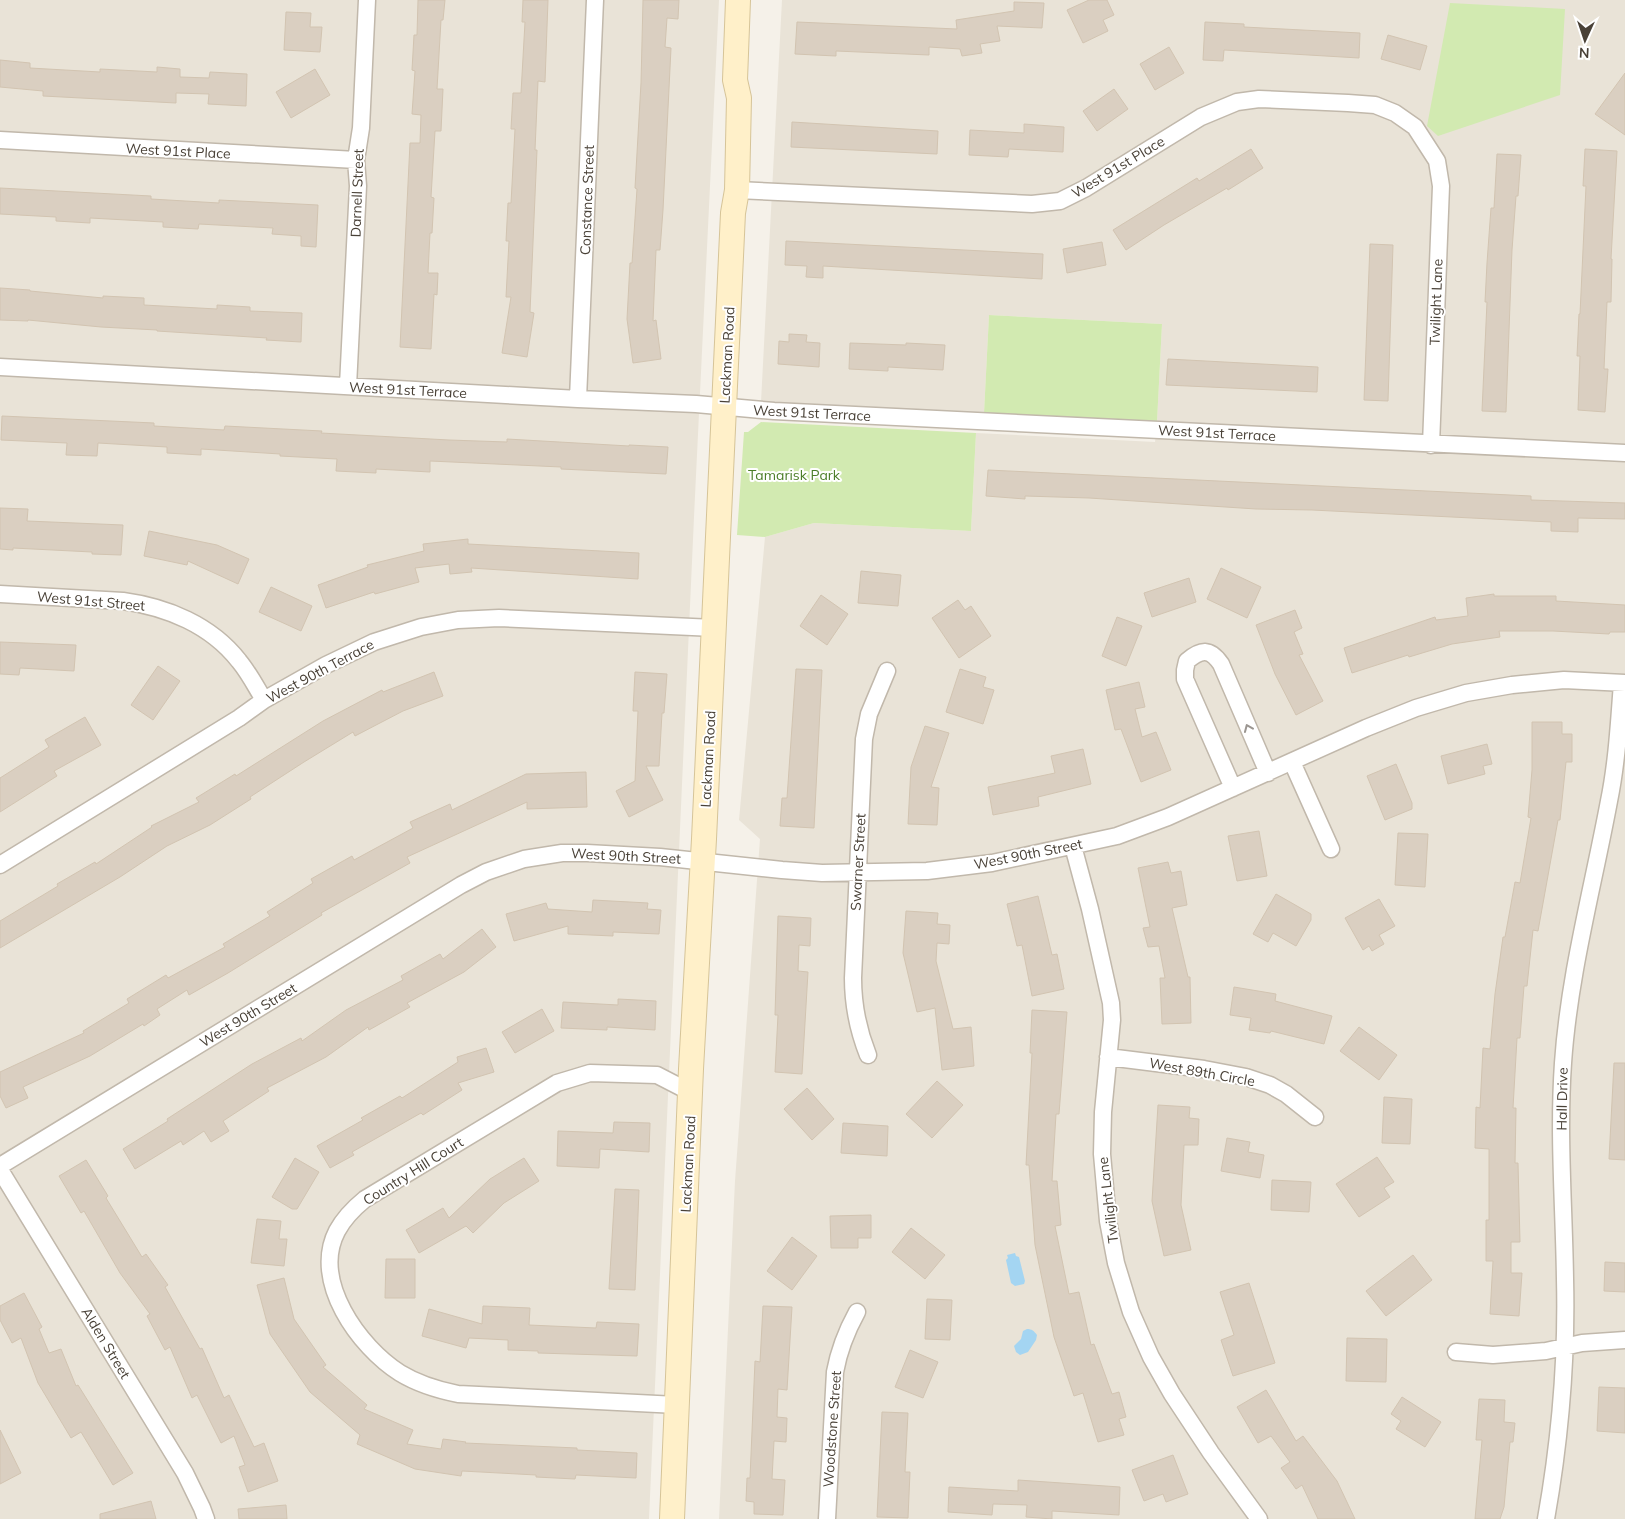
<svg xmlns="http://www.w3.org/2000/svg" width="1625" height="1519" font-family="Mulish,sans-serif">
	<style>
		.residential { fill: #e9e3d7 }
		.green { fill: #d2eab1 }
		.water { fill: #a4d5f2 }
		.building { fill: #dacfc1; stroke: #d2c4b1 }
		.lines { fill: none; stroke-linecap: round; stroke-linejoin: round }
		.minor-casing { stroke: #c1b8ab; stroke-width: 19 }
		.secondary-casing { stroke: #d6c498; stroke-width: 26 }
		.minor { stroke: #fff; stroke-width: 16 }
		.secondary { stroke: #fff0c9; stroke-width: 24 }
		.oneway { stroke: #9b9691 }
		.labels { text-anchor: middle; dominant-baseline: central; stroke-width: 4; stroke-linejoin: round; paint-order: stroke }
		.street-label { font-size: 14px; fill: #494137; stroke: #fff }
		.park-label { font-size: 14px; fill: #4b7d28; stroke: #fff }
	</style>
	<rect width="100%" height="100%" fill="#f5f1e9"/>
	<path class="residential" d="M0,0h719l-25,517 -45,1002h-649z
		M782,0h843v1519h-906l16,-338 25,-342 -21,-19 26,-283 49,-14 157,8 5,-98 179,9 2,-20 5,-98 -173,-9 -5,98 -223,-11z"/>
	<path class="green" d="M1450,3l115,6 -5,86 -122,41 -11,-10z
		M989,315l173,9 -5,98 -173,-9z
		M761,422l215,11 -5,98 -157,-8 -49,14 -28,-2 7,-103h4z"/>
	<path class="water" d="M1015,1253l1,3 3,1 6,24 -1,3 -9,2 -4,-3 -5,-23 2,-2 -1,-3z
		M1027,1329c5,0 7,2 10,6l-1,5 -8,12 -8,3 -4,-3 -2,-6 7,-7 2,-8z"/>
	<path class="building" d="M418,0h27l-2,20h-2l-4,69h6l-2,42h-6l-4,66 3,1 -2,35h-2l-2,40h10l-1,22 -3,-1 -3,55 -31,-2 10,-204h10l1,-28 -9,-1 3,-43 -3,-1 2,-35h3z
		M523,0h25l-3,82 -7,-1 -3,69h2l-7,162 4,1 -7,44 -25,-4 9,-56h-5l3,-56h-3l2,-38h3l4,-74h-4l2,-36h8l4,-71h-3z
		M643,0h36l-1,19 -11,-1 -2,29 6,1 -8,162 -3,40h-4l-3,71 3,-1 5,39 -28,4 -6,-44 3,-56h2l5,-74 -2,-1 6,-105z
		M1089,0h18l7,15 -11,5 5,11 -25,12 -16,-33z
		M1014,2l30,1 -2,25 -45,-2 3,15 -20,3 2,9 -20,3 -2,-7 -31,-2v8l-93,-4v5l-41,-2 2,-32 160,7 -1,-9 58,-9z
		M286,12l25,1 -1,14h12l-2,25 -36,-2z
		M1205,22l39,2v3l116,6 -1,25 -135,-8 -1,11 -20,-1z
		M1388,35l39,11 -7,24 -39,-11z
		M1169,47l15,26 -29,17 -15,-26z
		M0,60l30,3v5l70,4v-3l57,3v-5l23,2v8l29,1 1,-6 37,2 -1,32 -38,-2 1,-10 -33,-1v10l-133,-7v-5l-43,-4z
		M315,69l15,26 -39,23 -15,-26z
		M1625,73v62l-30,-21z
		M1114,89l14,20 -31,22 -14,-20z
		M792,122l146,9 -1,23 -146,-7z
		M1024,124l40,3 -1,25 -54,-3 -1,8 -39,-2 1,-25 54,3z
		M1251,149l12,19 -35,22 -1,-2 -63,37 -38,25 -13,-20 84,-52 2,3z
		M1585,149l32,2 -6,108h1l-1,43h-4l-3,67h4l-3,43 -27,-2 2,-54h-3l2,-42h1l6,-128h-3z
		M1497,154l24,1 -3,41h-2l-4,54 -6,162 -24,-1 5,-109h-2l2,-39 4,-55h3z
		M0,188l151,8v3l68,4v-3l99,5 -2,42 -15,-1v-10l-29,-2 1,-6 -74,-4 -1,5 -35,-2v-5l-73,-4v5l-34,-2v-4l-56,-3z
		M786,241l257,13 -1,25 -219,-13v12l-17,-1 1,-11 -22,-1z
		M1102,242l4,23 -39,8 -4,-24z
		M1370,244l23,1 -5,156 -24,-1z
		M0,288l30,2v1l73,7v-2l41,2v7l73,4v-4l33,2v4l52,2 -1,29 -35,-2 1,-2 -110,-7v-1l-56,-3 -73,-7v1l-28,-1z
		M789,334l18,1 -1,7 14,1 -1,24 -41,-3 1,-23 10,1z
		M850,343l56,2v-2l39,2 -2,25 -55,-3v4l-39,-2z
		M1168,359l150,8 -1,25 -151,-7z
		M2,416l152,7v3l70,4 1,-4 97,5 -1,2 128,7 58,2v-3l122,7v-1l39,2 -2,27 -105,-5v-2l-131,-6v11l-54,-3v4l-40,-2 1,-12 -57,-3v-2l-79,-5v6l-34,-2v-6l-69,-4 -1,13 -31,-1 1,-12 -66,-3z
		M988,470l543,26v4l94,3v16l-47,-1v14l-27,-1v-9l-239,-12 -56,-1 -167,-11 -64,-2v3l-39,-3z
		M0,508l28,1 -1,12 96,4 -2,30 -29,-1v-2l-79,-4v2l-13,-1z
		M149,531l68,14 32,14 -11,25 -50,-23 -1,4 -43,-9z
		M468,539v5l171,9 -1,26 -167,-11 1,4 -22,2 -1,-10 -34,4 4,14 -44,12 -1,-2 -48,16 -8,-23 50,-18 -1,-2 57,-14 -1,-7z
		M1221,568l40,19 -14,31 -40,-19z
		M861,571l40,4 -3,31 -40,-3z
		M1189,578l7,24 -44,15 -8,-24z
		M271,587l41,19 -11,25 -42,-19z
		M1494,594v2h62v5l69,4v27h-15l-1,2 -56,-3h-54l1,6 -48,7 -43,13 -1,-2 -56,18 -8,-25 91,-31 1,3 32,-4 -2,-18z
		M821,595l27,19 -21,31 -27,-19z
		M958,600l7,10 6,-4 20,30 -32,22 -27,-40z
		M1295,610l7,18 -8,4 9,22 -4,1 24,46 -27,14 -21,-41 -19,-49z
		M1117,617l25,9 -16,40 -24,-10z
		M0,642l76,3 -2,26 -54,-3 -1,7 -19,-1z
		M158,666l22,15 -27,39 -22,-15z
		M796,669l26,1 -8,158 -34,-2 2,-28h5z
		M960,669l26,8 -3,10 11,3 -11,34 -37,-12z
		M434,672l9,24 -40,15 -48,25 -2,-4 -49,30 -54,35 1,2 -41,26 -43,21 -47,31 -120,71v-27l58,-35 -1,-2 38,-22 1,2 56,-37 -1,-1 48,-24 -3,-4 39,-24 1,2 87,-55 59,-31 1,2z
		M635,672l32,2 -3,39h-2l-3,53h-13l17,34 -34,17 -13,-26 19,-10 3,-70h-5z
		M1139,682l6,25 -10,2 7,28 14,-5 15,38 -30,12 -20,-53 -6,1 -9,-40z
		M85,717l16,28 -47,26 3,5 -57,36v-34l49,-31 -4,-7z
		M1532,722h30v12h10v28h-6l-6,58h-2l-20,111 -5,-1 -6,56h-3l-4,52h-3l-4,70h3l-1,55h3l2,79h-9v31h11l-3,43 -29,-2 3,-53h-7v-41h3v-71l-14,-1 1,-41 4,1 3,-60 7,1 5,-55 8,-57h2l10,-55 5,1 11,-65 -3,-1 4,-47z
		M925,726l24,7 -18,54 8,1 -2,37 -29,-1 3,-57z
		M1487,744l5,20 -9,2 2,8 -37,10 -7,-28z
		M1083,749l8,35 -53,13 1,9 -46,9 -5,-28 67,-14 -4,-17z
		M1396,764l16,39v6l-27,11 -18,-44z
		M586,772l1,35 -60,2v-7l-120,55 3,6 -89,50 1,2 -94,58 -39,22 -2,-5 -30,19 3,6 -16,11 -1,-2 -53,32 -67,31 5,11 -22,10 -6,-12v-24l84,-39 -1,-2 46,-28 -2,-4 39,-24 2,3 57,-31 -2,-3 47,-28 -3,-4 46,-29 -2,-4 41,-23 2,4 59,-32 -3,-6 40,-18 2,6 74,-36z
		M1259,831l8,45 -30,5 -9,-45z
		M1398,833l30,1 -3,53 -30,-2z
		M1168,862l3,11 10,-2 6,34 -15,3 16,69h2l1,46 -29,1 -2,-46h5l-6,-32 -11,1 -5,-19 7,-1 -12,-59z
		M1276,894l35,20v6l-15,26 -23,-13 -5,9 -15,-8z
		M1038,896l14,59 5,-1 7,35 -32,7 -10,-51 -5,1 -10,-42z
		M1379,899l16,27 -16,9 5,9 -12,7 -3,-5 -6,4 -18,-32z
		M593,900l55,3 -1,6 14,1 -2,24 -46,-2v4l-45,-2v-8l-54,15 -8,-27 40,-11 2,6 44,3z
		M906,911l32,2 -1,11 13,1 -1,19 -12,-1 -1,18 17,68 18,-2 3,39 -32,4 -7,-62 -18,4 -14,-59z
		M778,916l33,2 -1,28 -11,-1 -1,26 10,1 -6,102 -27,-2 3,-57h-3z
		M482,929l14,18 -32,25 -57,31 3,4 -41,23 -1,-3 -42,30 -59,31 2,3 -46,30 6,10 -18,11 -7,-11 -21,14 -2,-4 -46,28 -12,-20 45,-28 -1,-2 85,-55 49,-26 1,3 44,-31 57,-30 -2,-4 39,-22 3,5z
		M1234,987l42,7 -1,7 57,15 -8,28 -53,-13 -1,2 -21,-3 2,-12 -21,-3z
		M618,999l38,2 -1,29 -48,-3v3l-46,-2 2,-26 55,3z
		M542,1009l12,22 -39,22 -13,-21z
		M1032,1010l35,2 -8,102h-3l-4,67h5l4,44 -6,1 14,68 10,-2 12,53 3,-1 18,50 7,-2 7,25 -7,2 5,16 -26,7 -15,-49 -9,3 -20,-59 -19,-92 -6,-80h-3l6,-112h-2z
		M1359,1027l38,28 -18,25 -39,-29z
		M486,1048l8,24 -36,11 4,7 -39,25 -2,-2 -69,39 2,3 -24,13 -13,-22 46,-26 -2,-2 39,-22 2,2 56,-36 -1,-5z
		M1614,1063h11v97l-16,-1z
		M937,1081l26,24 -31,33 -26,-24z
		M807,1088l27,31 -22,21 -28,-31z
		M1384,1097l28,2 -2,45 -28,-1z
		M1158,1105l32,2 -1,11 10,1 -1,26h-14l-3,60 10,45 -27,6 -12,-55z
		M614,1122l36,1 -1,29 -49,-3 -1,19 -42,-2 1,-35 55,2z
		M843,1123l45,3 -1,30 -46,-3z
		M1227,1138l23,4 -2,10 16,3 -4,23 -39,-7z
		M1377,1157l17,25 -10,6 6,9 -31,20 -23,-33z
		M295,1158l24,14 -22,37h-5l-20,-12z
		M524,1158l15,23 -35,22 -31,30 -7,-7 -47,27 -13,-23 37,-22 6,10 41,-39z
		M86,1160l22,36 -2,2 36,59 4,-3 22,31 -3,2 35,62 2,-1 22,50 5,-3 25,52 10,-4 14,38 -30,11 -9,-25 6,-2 -11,-29 -13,7 -24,-48 -5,3 -22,-51 -5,3 -18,-34 3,-2 -30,-41 -36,-62 -3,2 -22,-37z
		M1272,1180l39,2 -2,30 -38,-2z
		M615,1189l24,1 -4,100 -26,-1z
		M871,1215v23h-13v10h-27l-1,-32z
		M257,1219l24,2 -2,18h8l-3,27 -33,-3z
		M911,1228l34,27 -20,24 -33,-27z
		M792,1237l25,19 -25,34 -25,-19z
		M1413,1255l19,25 -46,36 -20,-25z
		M386,1259h29v39h-30z
		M1605,1262l20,1v29l-21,-1z
		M284,1278l10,41 32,46 -3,2 44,38 -3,4 49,21 -6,14 34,5 2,-10 23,3 -1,1 112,5v2l60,3 -1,25 -60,-3 -1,4 -39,-2v-2l-74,-4 -1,5 -46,-7 -58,-25 3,-9 -50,-43 -40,-58 -13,-49z
		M1249,1283l26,80 -42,13 -12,-36 13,-5 -14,-43z
		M24,1293l18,34 -3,2 10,24 12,-4 15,37 2,-1 55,88 -20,12 -32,-53 -10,6 -33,-55 -17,-45 -9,5 -12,-23v-14z
		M927,1299l25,1 -2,40 -25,-1z
		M483,1306l47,2 -1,17 67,3 1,-6 42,2 -2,32 -99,-3v-2l-30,-1v-10l-39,-2 -3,10 -44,-12 7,-27 53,15z
		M763,1306l29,1 -5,83 -9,-1 -1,28 10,1 -1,24 -12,-1 -2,38 13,1 -2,35 -29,-1v-12l-8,-1 1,-23h3l5,-117 5,1z
		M1347,1338l40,1 -1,43 -40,-1z
		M910,1350l28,12 -15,36 -28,-11z
		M1599,1387l26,1v45l-28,-2z
		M1266,1390l30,51 7,-5 34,45 18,38h-37l-16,-34 -6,4 -15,-21 9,-6 -19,-26 -13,7 -21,-36z
		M1402,1397l39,25 -16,25 -29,-18 5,-8 -10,-7z
		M1479,1399l26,1 -1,22 11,1 -2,19h-3l-6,65 -4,12h-25l7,-79h-6z
		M882,1412l26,1 -3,59h5l-2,46 -31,-1z
		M0,1430l21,43 -21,11z
		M1173,1455l15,39 -22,8 -3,-8 -19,7 -12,-31z
		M1018,1480l102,7 -1,28 -67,-4v8l-26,-2 1,-12 -34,-1 -1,11 -44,-3 1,-25 69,4z
		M151,1501l5,18h-56v-5z
		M286,1505l1,14h-48l-1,-10z"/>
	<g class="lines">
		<defs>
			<path id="minor" d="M0,140l356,20
				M737,190l295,14 28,-3 26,-13 115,-71 36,-15 22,-3 89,4 27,2 20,8 20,14 22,34 4,25 -10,259
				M0,367l578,32 118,5 78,7 851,42
				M348,386l10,-200 -2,-26 5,-32 6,-128
				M578,399l17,-399
				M0,594l123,7c44,6 88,24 116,60 10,12 17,26 25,39
				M1292,762l39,87
				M1233,788l-48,-109v-9l2,-9c14,-12 23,-13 34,3l47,109
				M1073,846l17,63 21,94 1,17 -9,92 -1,42 6,67 8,42 15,49 20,45 21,37 39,59 48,66
				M0,865l239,-147 25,-18 62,-35 48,-23 47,-15 37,-7 41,-2 215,10
				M868,1055c-10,-25 -15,-49 -15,-77l11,-239 5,-25 18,-43
				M1108,1057l96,12 42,8 24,8 16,9 29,23
				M0,1166l461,-281 25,-13 38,-13 38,-6h25l73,4 122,13 40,3 105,-2 65,-8 125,-27 51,-19 198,-89 50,-20 50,-15 46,-8 52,-5 61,3
				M0,1170l185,303 17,35 4,11
				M1456,1352l37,3 53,-4 36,-8 43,-3
				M677,1405l-219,-11c-20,-4 -40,-10 -58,-21 -41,-26 -89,-92 -63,-142 7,-13 17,-23 28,-32l192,-116 33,-10 67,2 33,17
				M827,1519l8,-147c4,-22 11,-40 22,-60
				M1546,1519c14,-79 21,-160 19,-240 -1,-72 -7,-144 -2,-216 6,-88 30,-176 46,-262 8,-39 10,-79 13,-118"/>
			<path id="secondary" d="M672,1519l19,-450 13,-230 29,-626 4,-23 2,-92 -4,-18 3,-80"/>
		</defs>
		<use href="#minor" class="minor-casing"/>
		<use href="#secondary" class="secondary-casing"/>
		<use href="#minor" class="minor"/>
		<use href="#secondary" class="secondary"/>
	</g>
	<defs><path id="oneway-chevron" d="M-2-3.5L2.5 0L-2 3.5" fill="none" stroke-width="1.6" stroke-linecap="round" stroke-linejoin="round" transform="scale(1.25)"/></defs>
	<use class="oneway" href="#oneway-chevron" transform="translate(1248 728) rotate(-113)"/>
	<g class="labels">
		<g class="street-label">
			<text transform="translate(178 151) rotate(3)">West 91st Place</text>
			<text transform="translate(1118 167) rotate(-31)">West 91st Place</text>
			<text transform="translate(357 193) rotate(-88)">Darnell Street</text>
			<text transform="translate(587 200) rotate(-88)">Constance Street</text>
			<text transform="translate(1436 302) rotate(-88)">Twilight Lane</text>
			<text transform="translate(727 355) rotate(-87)">Lackman Road</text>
			<text transform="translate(408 390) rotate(3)">West 91st Terrace</text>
			<text transform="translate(812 413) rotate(3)">West 91st Terrace</text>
			<text transform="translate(1217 433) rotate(3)">West 91st Terrace</text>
			<text transform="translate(91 601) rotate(5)">West 91st Street</text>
			<text transform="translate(320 671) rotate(-28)">West 90th Terrace</text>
			<text transform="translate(708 759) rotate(-87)">Lackman Road</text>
			<text transform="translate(1028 854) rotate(-11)">West 90th Street</text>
			<text transform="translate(626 856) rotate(3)">West 90th Street</text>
			<text transform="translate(858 862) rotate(-87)">Swarner Street</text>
			<text transform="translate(248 1015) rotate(-31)">West 90th Street</text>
			<text transform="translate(1202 1072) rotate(10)">West 89th Circle</text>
			<text transform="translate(1562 1099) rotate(-89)">Hall Drive</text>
			<text transform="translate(688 1164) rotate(-87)">Lackman Road</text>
			<text transform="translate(413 1171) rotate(-32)">Country Hill Court</text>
			<text transform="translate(1108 1200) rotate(-97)">Twilight Lane</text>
			<text transform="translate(106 1343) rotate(59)">Alden Street</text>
			<text transform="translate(832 1429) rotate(-86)">Woodstone Street</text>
		</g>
		<g class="park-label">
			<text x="794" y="475">Tamarisk Park</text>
		</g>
	</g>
	<g transform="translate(1585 40) rotate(183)" stroke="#ffffff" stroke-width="4" paint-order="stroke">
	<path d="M0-4L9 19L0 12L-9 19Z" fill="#494137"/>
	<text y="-8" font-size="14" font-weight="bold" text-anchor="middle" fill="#494137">N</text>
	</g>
</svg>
